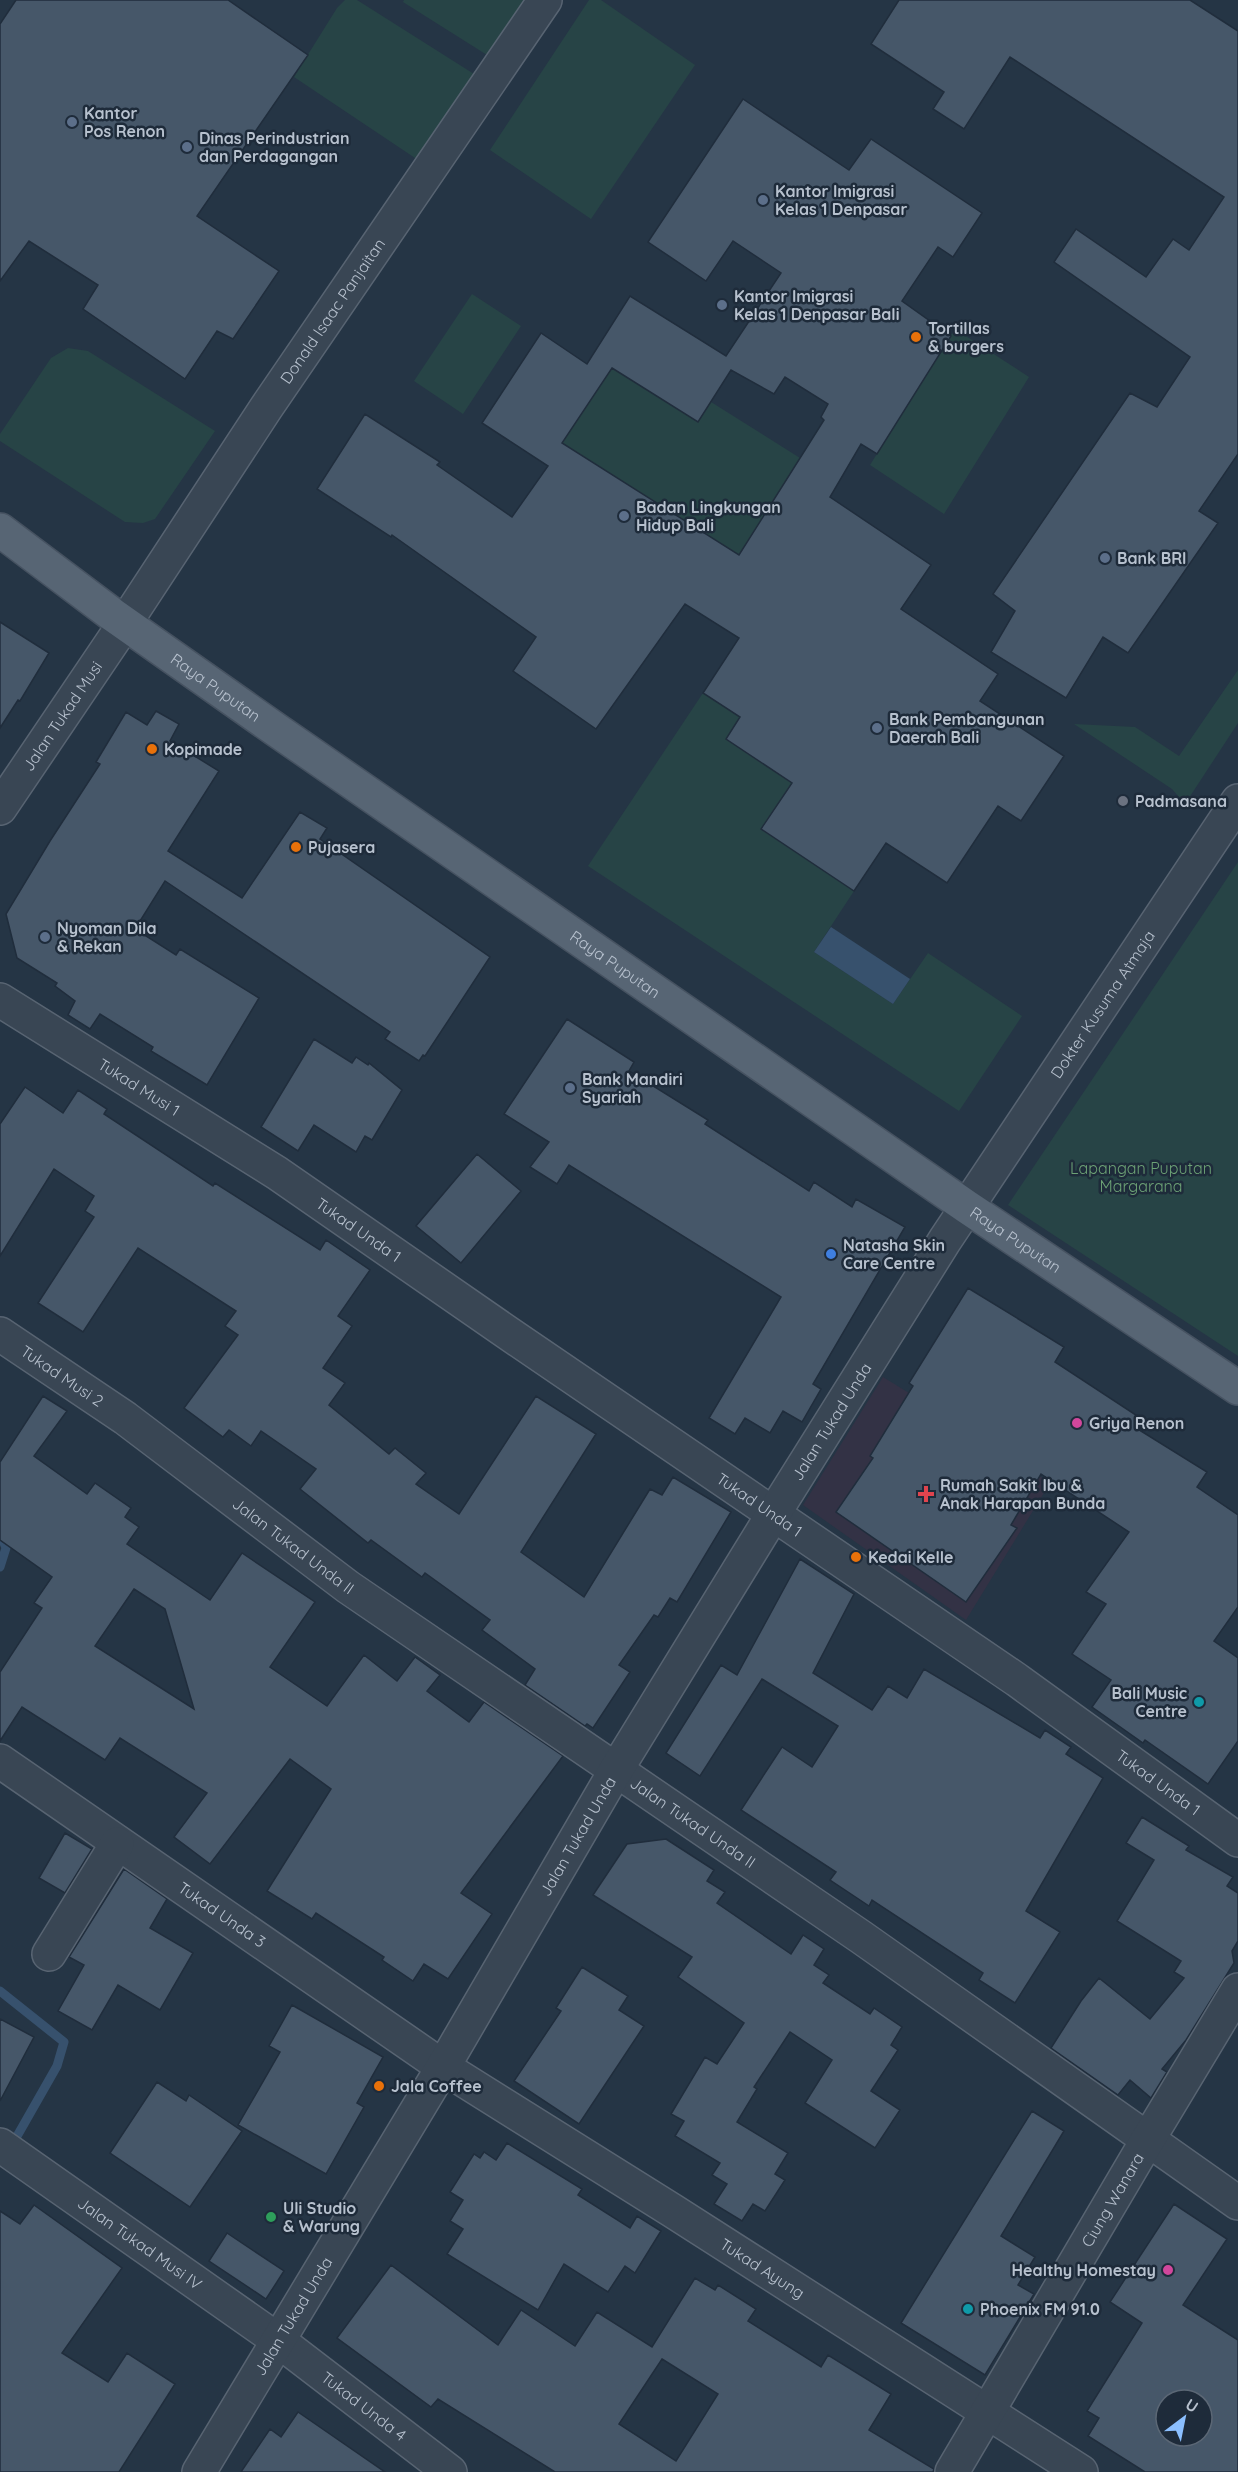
<svg xmlns="http://www.w3.org/2000/svg" width="1238" height="2472" font-family="Quicksand,sans-serif">
	<style>
		.medical { fill: #333245 }
		.green { fill: #274446 }
		.water { fill: #37516d }
		.lines { fill: none; stroke-linecap: round; stroke-linejoin: round }
		.stream { stroke: #37516d; stroke-width: 9 }
		.building { fill: #465769; stroke: #202d3c; stroke-width: 1.5; fill-rule: evenodd }
		.minor-casing { stroke: #586472; stroke-width: 36 }
		.major-casing { stroke: #465261; stroke-width: 36 }
		.minor { stroke: #394654; stroke-width: 33 }
		.major { stroke: #576574; stroke-width: 33 }
		.service-dot { fill: #5c6f8a; stroke: #1e2b3a; stroke-width: 2 }
		.food-dot { fill: #e8710a; stroke: #1e2b3a; stroke-width: 2 }
		.worship-dot { fill: #6b7280; stroke: #1e2b3a; stroke-width: 2 }
		.shop-dot { fill: #3f7fe0; stroke: #1e2b3a; stroke-width: 2 }
		.hotel-dot { fill: #d1479c; stroke: #1e2b3a; stroke-width: 2 }
		.health-dot { fill: #e0444e; stroke: #1e2b3a; stroke-width: 2 }
		.culture-dot { fill: #0f9aa8; stroke: #1e2b3a; stroke-width: 2 }
		.leisure-dot { fill: #2e9e5b; stroke: #1e2b3a; stroke-width: 2 }
		.labels { text-anchor: middle; dominant-baseline: central; stroke-width: 5; stroke-linejoin: round; paint-order: stroke }
		.poi-label { font-size: 16px; font-weight: bold; fill: #b7c1ce; stroke: #1e2b3a; text-anchor: start }
		.street-label { font-size: 16px; fill: #b7c1ce; stroke: #1e2b3a }
		.park-label { font-size: 16px; fill: #6ca175; stroke: #1e2b3a }
	</style>
	<rect width="100%" height="100%" fill="#253545"/>
	<path class="medical" d="M883,1377l117,72 50,34 -84,137 -163,-115z"/>
	<path class="green" d="M345,0h12l117,74 -56,86 -124,-83 43,-69z
		M404,0h120l-37,55 -84,-53z
		M589,0h12l94,65 -104,154 -101,-69z
		M472,294l49,32 -58,88 -49,-33z
		M955,329l74,48 -85,137 -74,-49z
		M68,348l20,3 127,80 -60,88 -12,4 -18,-1 -125,-81v-7l51,-76z
		M612,368l86,54 13,-20 89,56 -63,101 -21,-18 -154,-98z
		M1238,670v53l-53,81 -13,-15 -98,-65 61,3 44,29z
		M703,693l37,24 -14,22 66,44 -30,46 92,62 -40,61 79,52 35,-51 94,63 -63,95 -371,-245z
		M1238,862v494l-230,-151z"/>
	<path class="water" d="M831,927l79,52 -17,25 -79,-52z"/>
	<g class="lines">
		<path class="stream" d="M0,1533l6,15 -6,19
			M0,1991l64,51 -7,24 -45,79"/>
	</g>
	<path class="building" d="M16,0h212l80,55 -111,161 82,55 -46,68 -16,-8 -32,48 -102,-70 15,-24 -69,-44 -29,40v-257z
		M899,0h291l48,31v423l-39,57 19,12 -90,130 -25,-16 -37,61 -75,-46 24,-41 -22,-17 137,-201 27,14 33,-50 -136,-95 22,-33 70,48 27,-38 16,11 35,-53 -214,-140 -46,72 -31,-20 11,-17 -73,-48z
		M743,99l106,71 22,-31 111,74 -29,44 -15,-10 -36,54 49,35 -74,118 -16,-10 -31,53 101,68 -30,44 97,65 -18,27 84,55 -43,65 -23,-15 -51,77 -61,-40 -32,48 -93,-62 31,-46 -66,-44 14,-22 -37,-24 36,-55 -54,-34 -89,125 -83,-58 23,-34 -144,-102 -1,2 -74,-48 48,-75 75,48 -3,3 75,52 36,-51 -66,-43 59,-90 46,31 43,-68 96,60 55,-83 -48,-32 -27,40 -58,-39zM612,368l86,54 33,-52 43,24 11,-17 43,27 -7,13 3,3 -85,135 -177,-112z
		M0,622l49,31 -29,48 -2,-1 -18,28z
		M156,711l23,13 -9,17 49,30 -51,80 74,47 58,-86 27,16 -7,11 170,118 -65,99 -2,-1 -4,6 -34,-22 5,-7 -225,-151 -30,48 41,26 4,-6 79,49 -52,87 -56,-34 2,-4 -53,-33 -10,15 -22,-14 7,-14 -20,-15 2,-3 -40,-25 -11,-44 44,-73 50,-77 -4,-2 30,-50 21,13z
		M567,1019l67,43 -5,9 79,49 -3,4 104,67 5,-9 38,25 4,-8 49,28 -92,157 8,5 -19,33 -19,-11 -13,22 -25,-15 -10,16 -26,-16 72,-121 -212,-132 -12,19 -27,-17 19,-25 -45,-28z
		M314,1039l38,24 4,-6 12,8 1,-2 33,27 -30,50 -7,-4 -9,16 -42,-27 -16,26 -37,-24z
		M25,1087l38,26 15,-23 29,19 -3,5 109,72 2,-3 105,67 6,-10 44,30 -32,46 14,10 -29,42 22,15 -16,22 60,49 6,-6 31,25 -10,11 43,30 77,-118 60,38 -75,118 63,45 66,-108 12,6 11,-18 58,35 -54,90 -7,-4 -12,19 -4,-2 -35,50 11,7 -37,56 -6,-4 -2,2 -60,-41 10,-16 -53,-39 8,-10 -65,-47 -3,4 -51,-37 -3,3 -68,-54 16,-20 -55,-38 -10,15 -22,-16 -6,7 -39,-29 54,-73 -13,-9 11,-15 -98,-63 -55,84 -45,-29 56,-86 -9,-6 9,-15 -40,-27 -54,87v-132z
		M477,1154l44,37 -60,72 -45,-37z
		M968,1288l96,59 -9,15 87,57 -6,9 71,44 -10,15 41,28v92l-24,34 24,17v83l-30,43 -63,-44 -2,3 -51,-36 19,-27 -39,-26 34,-50 -20,-12 43,-60 -88,-58 -30,51 6,3 -51,74 -130,-90 37,-54 -3,-2 43,-70 -4,-3z
		M43,1396l24,15 -33,45 53,38 8,-11 36,25 -6,9 14,10 -12,17 83,56 32,-47 73,49 -45,65 57,39 37,-51 33,26 18,-24 25,18 -13,16 42,31 15,-20 79,54 -102,137 31,21 -44,65 -24,-15 -11,17 -31,-21 2,-3 -68,-44 -4,6 -45,-28 64,-102 -41,-30 -80,105 -36,-27 33,-44 -87,-55 -15,22 -83,-53 -22,34v-69l42,-64 -8,-5 18,-26 -52,-37v-78zM134,1589l31,20 29,100 -99,-63z
		M800,1559l54,35 -41,79 59,37 16,-24 19,12 17,-29 116,69 5,-8 26,17 -5,7 37,24 -77,133 34,21 -45,71 -36,-23 4,-7 -111,-73 -3,6 -39,-26 6,-8 -95,-62 41,-63 30,20 26,-41 -76,-47 -62,97 -34,-23 55,-88 16,10z
		M1142,1817l47,29 -3,4 47,27 -6,9 11,7v48l-6,10 2,12 -48,77 -24,29 5,3 -16,26 -21,-18 -12,15 -67,-47 30,-47 18,-23 51,41 34,-41 -10,-6 7,-11 -64,-40 37,-61 -28,-17z
		M65,1833l27,16 -27,44 -26,-15z
		M666,1839l48,31 -7,11 18,11 -8,11 74,51 12,-19 21,14 -10,16 15,10 -6,8 47,31 4,-6 28,19 -11,18 7,5 -27,41 29,19 -25,38 -70,-45 27,-43 -42,-28 -36,55 3,2 -20,33 51,31 -13,21 10,6 -20,31 -12,-7 -11,17 -28,-17 13,-20 -15,-9 8,-12 -45,-27 9,-15 -13,-7 34,-57 12,7 27,-41 -66,-46 14,-20 -99,-62 34,-51z
		M124,1869l43,30 -17,29 43,25 -33,57 -42,-25 -26,45 -34,-19 26,-46 -15,-8z
		M582,1967l46,29 -9,14 25,16 -65,98 -65,-43 47,-70 -5,-3z
		M292,2005l91,52 -26,46 7,4 -38,67 -88,-49 42,-73 -11,-6z
		M0,2019l34,18 -34,64z
		M157,2082l29,19 3,-6 53,36 -52,76 -80,-54z
		M1032,2111l32,20 -63,105 34,21 -17,28 16,9 -49,81 -84,-52z
		M507,2143l75,46 -4,6 52,33 7,-12 24,15 -26,42 -10,-7 -17,26 -44,-28 -26,46 -91,-56 16,-25 -13,-8 13,-21 -13,-8 24,-38 6,4 4,-6 12,8z
		M1174,2204l53,35 -44,66 55,35v132h-93l-57,-36 11,-18 -12,-7 55,-88 -32,-21zM1166,2400h36v36h-36z
		M34,2205l88,63 -60,85 46,29 19,-29 48,31 -56,88h-119v-261l20,13z
		M227,2233l57,38 -18,28 -57,-38z
		M391,2265l107,80 23,-35 54,36 22,-34 55,35 43,-69 20,12 3,-5 38,24 -8,12 73,46 7,-12 63,39 -22,36 65,39 -1,3h-378l-117,-73 -7,8 -94,-69zM662,2359l56,35 -42,67 -57,-37z
		M298,2412l87,60h-144l29,-43 11,8z"/>
	<g class="lines">
		<defs>
			<g id="minor">
				<path id="s1" d="M0,808l125,-185 141,-215 279,-408"/>
				<path id="s2" d="M0,1000l277,173 228,158 512,349 221,160"/>
				<path id="s3" d="M0,1334l125,84 223,169 513,350 377,266"/>
				<path id="s4" d="M0,1761l443,306 230,144 408,261"/>
				<path d="M49,1954l68,-110"/>
				<path id="s5" d="M0,2145l279,196 171,131"/>
				<path id="s6" d="M199,2472l244,-405 173,-297 158,-257 171,-273 293,-439"/>
				<path id="s7" d="M952,2472l195,-331 91,-151"/>
			</g>
			<g id="major">
				<path id="s8" d="M0,530l113,85 162,114 692,478 271,181"/>
			</g>
		</defs>
		<use href="#minor" class="minor-casing"/>
		<use href="#major" class="major-casing"/>
		<use href="#minor" class="minor"/>
		<use href="#major" class="major"/>
	</g>
	<g class="service-dot">
		<circle cx="72" cy="122" r="6"/>
		<circle cx="187" cy="147" r="6"/>
		<circle cx="763" cy="200" r="6"/>
		<circle cx="722" cy="305" r="6"/>
		<circle cx="624" cy="516" r="6"/>
		<circle cx="1105" cy="558" r="6"/>
		<circle cx="877" cy="728" r="6"/>
		<circle cx="45" cy="937" r="6"/>
		<circle cx="570" cy="1088" r="6"/>
	</g>
	<g class="food-dot">
		<circle cx="916" cy="337" r="6"/>
		<circle cx="152" cy="749" r="6"/>
		<circle cx="296" cy="847" r="6"/>
		<circle cx="856" cy="1557" r="6"/>
		<circle cx="379" cy="2086" r="6"/>
	</g>
	<circle class="worship-dot" cx="1123" cy="801" r="6"/>
	<circle class="shop-dot" cx="831" cy="1254" r="6"/>
	<g class="hotel-dot">
		<circle cx="1077" cy="1423" r="6"/>
		<circle cx="1168" cy="2270" r="6"/>
	</g>
	<path class="health-dot" d="M923 1485h6v6h6v6h-6v6h-6v-6h-6v-6h6z"/>
	<g class="culture-dot">
		<circle cx="1199" cy="1702" r="6"/>
		<circle cx="968" cy="2309" r="6"/>
	</g>
	<circle class="leisure-dot" cx="271" cy="2217" r="6"/>
	<g class="labels">
		<g class="poi-label">
			<text x="84" y="113">Kantor<tspan x="84" dy="18">Pos Renon</tspan></text>
			<text x="199" y="138">Dinas Perindustrian<tspan x="199" dy="18">dan Perdagangan</tspan></text>
			<text x="775" y="191">Kantor Imigrasi<tspan x="775" dy="18">Kelas 1 Denpasar</tspan></text>
			<text x="734" y="296">Kantor Imigrasi<tspan x="734" dy="18">Kelas 1 Denpasar Bali</tspan></text>
			<text x="928" y="328">Tortillas<tspan x="928" dy="18">&amp; burgers</tspan></text>
			<text x="636" y="507">Badan Lingkungan<tspan x="636" dy="18">Hidup Bali</tspan></text>
			<text x="1117" y="558">Bank BRI</text>
			<text x="889" y="719">Bank Pembangunan<tspan x="889" dy="18">Daerah Bali</tspan></text>
			<text x="164" y="749">Kopimade</text>
			<text x="1135" y="801">Padmasana</text>
			<text x="308" y="847">Pujasera</text>
			<text x="57" y="928">Nyoman Dila<tspan x="57" dy="18">&amp; Rekan</tspan></text>
			<text x="582" y="1079">Bank Mandiri<tspan x="582" dy="18">Syariah</tspan></text>
			<text x="843" y="1245">Natasha Skin<tspan x="843" dy="18">Care Centre</tspan></text>
			<text x="1089" y="1423">Griya Renon</text>
			<text x="940" y="1485">Rumah Sakit Ibu &amp;<tspan x="940" dy="18">Anak Harapan Bunda</tspan></text>
			<text x="868" y="1557">Kedai Kelle</text>
			<text x="1187" y="1693" text-anchor="end">Bali Music<tspan x="1187" dy="18">Centre</tspan></text>
			<text x="391" y="2086">Jala Coffee</text>
			<text x="283" y="2208">Uli Studio<tspan x="283" dy="18">&amp; Warung</tspan></text>
			<text x="1156" y="2270" text-anchor="end">Healthy Homestay</text>
			<text x="980" y="2309">Phoenix FM 91.0</text>
		</g>
		<g class="street-label">
			<text stroke="none"><textPath href="#s1" startOffset="598">Donald Isaac Panjaitan</textPath></text>
			<text stroke="none"><textPath href="#s8" startOffset="267">Raya Puputan</textPath></text>
			<text stroke="none"><textPath href="#s1" startOffset="111">Jalan Tukad Musi</textPath></text>
			<text stroke="none"><textPath href="#s8" startOffset="753">Raya Puputan</textPath></text>
			<text stroke="none"><textPath href="#s6" startOffset="1724">Dokter Kusuma Atmaja</textPath></text>
			<text stroke="none"><textPath href="#s2" startOffset="164">Tukad Musi 1</textPath></text>
			<text stroke="none"><textPath href="#s2" startOffset="426">Tukad Unda 1</textPath></text>
			<text stroke="none"><textPath href="#s8" startOffset="1239">Raya Puputan</textPath></text>
			<text stroke="none"><textPath href="#s3" startOffset="75">Tukad Musi 2</textPath></text>
			<text stroke="none"><textPath href="#s6" startOffset="1226">Jalan Tukad Unda</textPath></text>
			<text stroke="none"><textPath href="#s2" startOffset="912">Tukad Unda 1</textPath></text>
			<text stroke="none"><textPath href="#s3" startOffset="362">Jalan Tukad Unda II</textPath></text>
			<text stroke="none"><textPath href="#s2" startOffset="1398">Tukad Unda 1</textPath></text>
			<text stroke="none"><textPath href="#s3" startOffset="848">Jalan Tukad Unda II</textPath></text>
			<text stroke="none"><textPath href="#s6" startOffset="740">Jalan Tukad Unda</textPath></text>
			<text stroke="none"><textPath href="#s4" startOffset="270">Tukad Unda 3</textPath></text>
			<text stroke="none"><textPath href="#s7" startOffset="316">Ciung Wanara</textPath></text>
			<text stroke="none"><textPath href="#s5" startOffset="171">Jalan Tukad Musi IV</textPath></text>
			<text stroke="none"><textPath href="#s4" startOffset="916">Tukad Ayung</textPath></text>
			<text stroke="none"><textPath href="#s6" startOffset="182">Jalan Tukad Unda</textPath></text>
			<text stroke="none"><textPath href="#s5" startOffset="448">Tukad Unda 4</textPath></text>
		</g>
		<g class="park-label">
			<text x="1141" y="1168">Lapangan Puputan<tspan x="1141" dy="18">Margarana</tspan></text>
		</g>
	</g>
	<g transform="translate(1184 2418) rotate(32)"><circle r="28" fill="#1e2b3a" stroke="#5b6775" stroke-width="1.5"/>
	<path d="M0-4.5L10 22L0 15L-10 22Z" fill="#8bbfff"/>
	<text y="-9" font-size="16" font-weight="bold" text-anchor="middle" fill="#b7c1ce">U</text>
	</g>
</svg>
